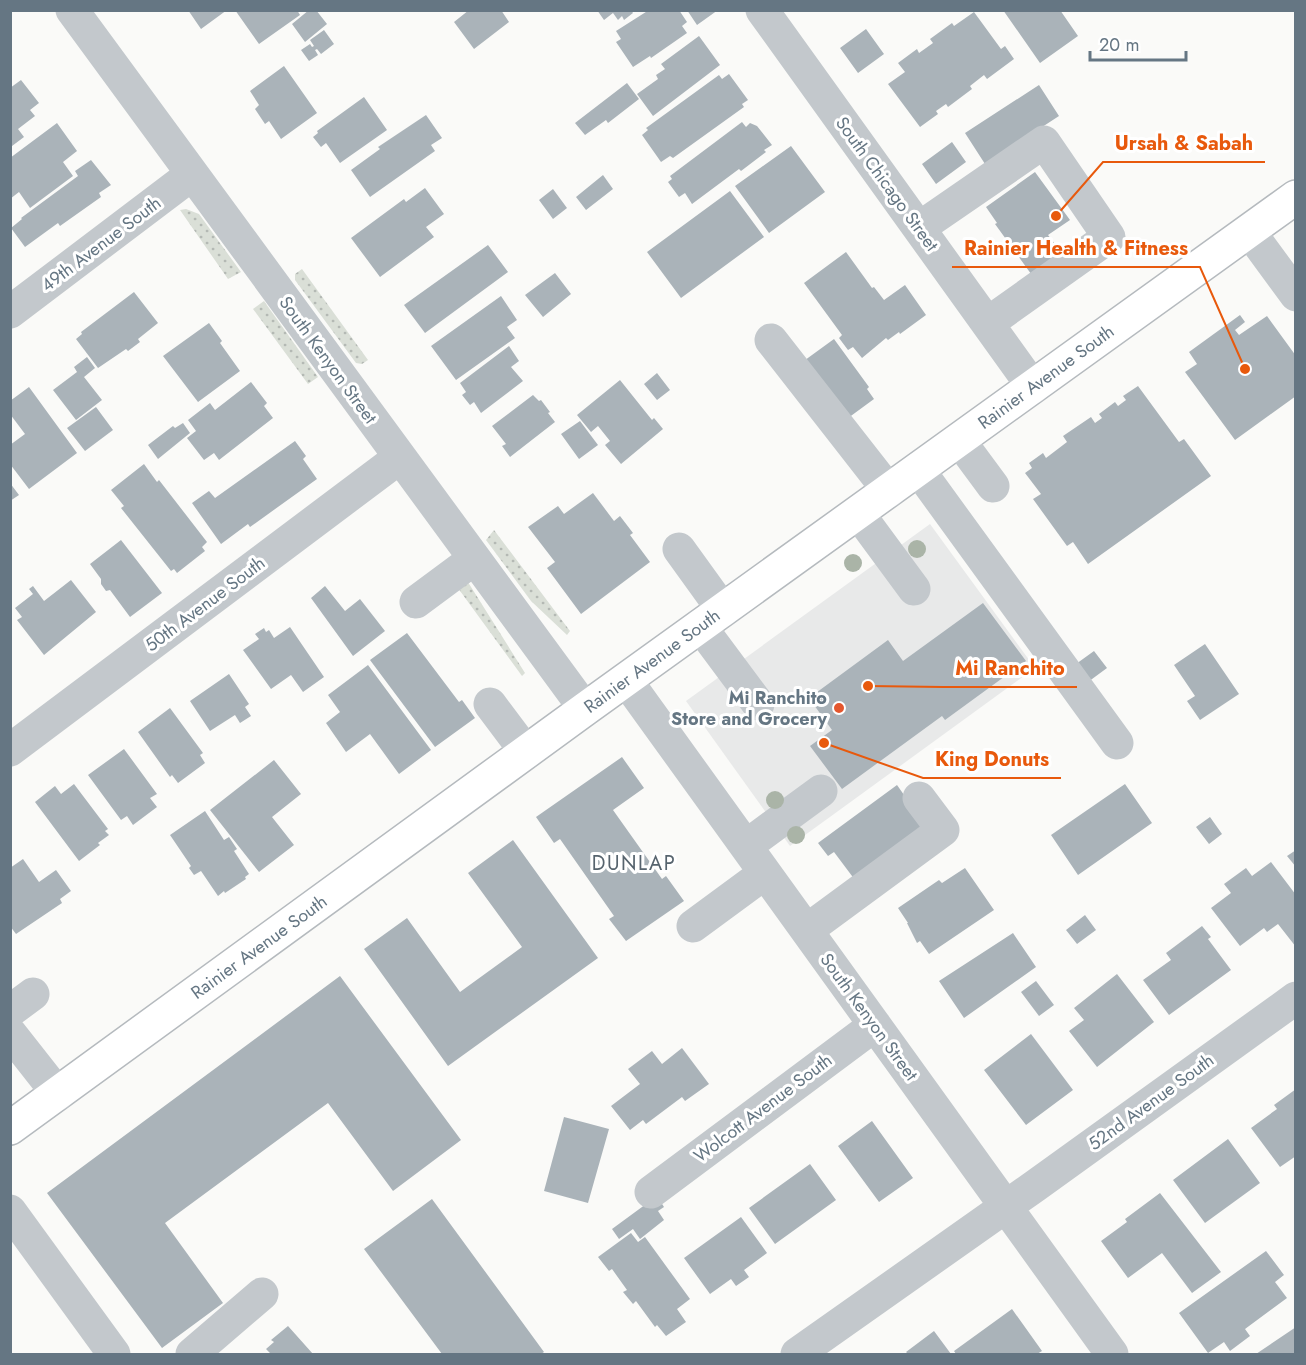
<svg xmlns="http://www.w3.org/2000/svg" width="1306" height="1365" font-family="Jost,sans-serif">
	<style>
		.built { fill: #e8e9e9 }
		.grass { fill: url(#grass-dots) }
		.building { fill: #aab3b9 }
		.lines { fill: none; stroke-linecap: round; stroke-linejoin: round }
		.major-casing { stroke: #b5babe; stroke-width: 36 }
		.minor { stroke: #c3c8cc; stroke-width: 33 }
		.major { stroke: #fff; stroke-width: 33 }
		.tree { fill: #aab4a7 }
		.poi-dot { fill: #e4572e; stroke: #fff; stroke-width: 2 }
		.labels { text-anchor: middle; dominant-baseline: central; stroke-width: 6; stroke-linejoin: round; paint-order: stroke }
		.street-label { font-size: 18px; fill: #657683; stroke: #fff }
		.poi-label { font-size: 18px; font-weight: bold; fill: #657683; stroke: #fff; text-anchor: end }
		.neighbourhood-label { font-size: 20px; letter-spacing: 1.5px; fill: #57646e; stroke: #fff }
		.leader { fill: none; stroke: #e8590c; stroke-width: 2 }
		.callout-dot { fill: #e8590c; stroke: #fff; stroke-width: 2 }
		.callout-label { font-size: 20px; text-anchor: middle; font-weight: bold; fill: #e8590c; stroke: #fff; stroke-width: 6; stroke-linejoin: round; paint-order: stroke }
	</style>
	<defs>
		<pattern id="grass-dots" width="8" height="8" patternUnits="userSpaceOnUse" patternTransform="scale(1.5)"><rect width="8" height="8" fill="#dadfd7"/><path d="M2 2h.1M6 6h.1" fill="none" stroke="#b4b9b4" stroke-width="1.8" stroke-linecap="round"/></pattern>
	</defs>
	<rect width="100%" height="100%" fill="#fafaf8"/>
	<path class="built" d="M930,524l105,144 -245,178 -104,-145z"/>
	<path class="grass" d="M186,209l13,5 42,58 -13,7 -48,-69z
		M302,269l66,91 -6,4 -6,-1 -61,-83v-6z
		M264,301l54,76 -10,7 -55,-75z
		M494,530l76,101 -3,4 -36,-34 -45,-61z
		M466,579l59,94 -3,3 -67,-92z"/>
	<path class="building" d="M188,10h39l-26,19z
		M235,10h62l3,5 -41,29z
		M309,10h7l11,14 -22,18 -13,-18z
		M469,10h32l8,12 -35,27 -20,-27z
		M597,10h34l2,3 -9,7 -2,-4 -4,4 -5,-7 -9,7z
		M649,10h30l8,12 -5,4 5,7 -36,25 -1,-2 -17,11 -17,-25 5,-3 -5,-8z
		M687,10h31l-21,15z
		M1003,10h57l18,26 -38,27z
		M974,12l27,37 4,-3 9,13 -27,20 -3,-4 -14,11 2,3 -24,18 -2,-3 -10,7 2,3 -18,13 -32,-43 17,-12 -7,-9 19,-14 2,4 14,-10 -3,-4 22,-16 2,3z
		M866,29l18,25 -26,19 -18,-25z
		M324,30l10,14 -13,10 -4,-5 -2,1 3,5 -9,6 -8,-11 9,-6 2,3 2,-1 -4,-6z
		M699,36l21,29 -67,51 -16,-22 21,-15 -2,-4 9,-6 -4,-5z
		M284,66l33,47 -36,26 -12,-18 -4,3 -10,-15 4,-4 -9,-14z
		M729,74l19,26 -6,4 2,3 -71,51 -3,-2 -9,6 -19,-27 6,-5 -2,-2 73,-53 3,4z
		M21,80l18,23 -9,7 5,6 -17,13 6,8 -12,9 -2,-58z
		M627,83l12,16 -31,24 -2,-3 -21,15 -10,-12z
		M1039,85l20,31 -74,48 -20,-31z
		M364,97l23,33 -47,33 -14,-20 -5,4 -8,-10 5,-4 -1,-2z
		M426,115l16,23 -11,7 4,6 -65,46 -19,-27 29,-21 -2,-2z
		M742,122l4,5 4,-4 7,3 15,19 -8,5 2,2 -25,19 -2,-2 -47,35 -7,-11 -6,4 -11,-15 4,-3 -2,-3z
		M57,123l20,28 -14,11 10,14 -43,32 -11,-16 -9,7v-41z
		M952,142l14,20 -30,22 -14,-20z
		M791,146l34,46 -56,41 -34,-47z
		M91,160l20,25 -12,8 2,4 -41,29 -2,-3 -33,24 -14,-19 11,-9 -1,-1 57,-42 -3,-5z
		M1035,172l35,48 -22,15 16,21 -30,22 -39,-54 2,-1 -11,-16z
		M603,175l10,14 -27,21 -10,-13z
		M425,188l19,26 -18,13 8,10 -54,40 -29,-39 53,-39 2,3z
		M553,189l14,19 -14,11 -14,-19z
		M730,191l34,46 -83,61 -34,-46z
		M488,245l20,27 -83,61 -21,-28z
		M846,252l26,36 2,-1 10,13 21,-15 21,30 -26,19 -1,-2 -11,8 -2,-2 -24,20 -9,-11 -5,3 -9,-12 3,-3 -38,-52z
		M555,273l16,21 -28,23 -18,-22z
		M134,292l24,31 -20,16 2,3 -12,9 -2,-2 -28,19 -22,-29 6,-5 -1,-2z
		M501,296l16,24 -10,7 8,11 -59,42 -25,-34z
		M1240,315l5,7 -10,8 4,5 28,-19 29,40v40l-61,44 -50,-68 12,-8 -8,-12z
		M209,323l13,18 -2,2 20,28 -42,31 -35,-46z
		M834,339l35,48 -2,2 7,10 -30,22 -43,-58z
		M509,346l10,15 -8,6 12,14 -42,32 -7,-11 -4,3 -8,-10 4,-3 -6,-9z
		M87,357l8,11 -11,9 18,23 -26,20 -23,-30 24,-18 -3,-5z
		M657,373l13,17 -13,10 -13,-16z
		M620,380l32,40 2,-2 9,11 -42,35 -16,-19 5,-4 -12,-15 -7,6 -14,-17z
		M251,382l16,21 -3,3 9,12 -54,42 -5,-7 -10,7 -17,-22 9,-7 -8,-11 22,-17 5,7z
		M1138,386l41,56 5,-3 27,37 -123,88 -15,-22 -6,4 -34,-47 8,-5 -16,-21 7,-5 -3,-5 14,-10 3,5 21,-16 -4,-6 28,-19 4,6 7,-5 -3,-4 16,-12 3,4 8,-6 -3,-4z
		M29,387l48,66 -48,36 -19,-25v-19l15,-11 -15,-20v-13z
		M533,395l6,6 2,-1 9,12 -2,1 7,9 -45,35 -8,-11 4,-2 -14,-18z
		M96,407l17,23 -28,21 -18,-23z
		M580,421l18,24 -19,14 -18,-25z
		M183,423l7,10 -32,26 -10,-14 25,-19 2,2z
		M295,441l11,15 -3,3 14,20 -67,48 -2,-3 -27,20 -29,-41 17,-12 6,7z
		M144,464l13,18 2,-2 48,62 -5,5 3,4 -28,22 -3,-4 -3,2 -50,-63 3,-2 -13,-16z
		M10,483l9,12 -9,6z
		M593,493l21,28 6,-5 13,17 -3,2 20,27 -69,52 -34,-46 8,-6 -27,-35 30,-21 6,8z
		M121,540l41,53 -32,24 -20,-27 -4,1 -5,-7v-5l-11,-15z
		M71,580l25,32 -52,43 -27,-35 5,-3 -7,-9 18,-14 -4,-5 4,-3 11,15z
		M325,586l20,25 15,-12 25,32 -32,25 -42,-58z
		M983,603l43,58 -81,59 -3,-4 -100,73 -32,-43 22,-16 -23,-32 79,-58 15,21z
		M290,627l34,50 -21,15 -12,-17 -20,14 -28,-39 16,-11 -4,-5 9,-6 2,4 3,-2 5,8z
		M407,633l52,69 3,-2 13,18 -40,29 -65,-87z
		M1205,644l34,50 -39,26 -13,-19 8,-5 -21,-31z
		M1094,651l13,17 -19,14 -12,-18z
		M368,665l63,85 -32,24 -29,-40 -24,18 -20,-29 14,-11 -12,-17z
		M229,674l20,30 -4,3 6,9 -11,7 -5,-8 -25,16 -20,-30z
		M170,708l33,45 -3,2 5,8 -27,20 -6,-8 -2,2 -32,-45z
		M124,749l33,45 -7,4 7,9 -24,18 -6,-9 -6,4 -33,-45z
		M622,757l22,31 -31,22 49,69 4,-3 18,25 -58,40 -17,-22 5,-3 -54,-77 -6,4 -18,-26z
		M274,760l27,34 -29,23 22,28 -35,27 -49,-62z
		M74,784l34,45 -3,2 4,4 -11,8 2,2 -21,16 -44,-59 20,-16 6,8z
		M1125,784l27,39 -74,52 -27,-40z
		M897,785l36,51 -72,52 -27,-36 -6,4 -10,-13z
		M205,811l19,29 5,-3 8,12 -3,2 15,23 -4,3 1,2 -21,14 -1,-2 -6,5 -17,-25 -7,4 -5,-7 2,-2 -21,-31z
		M1210,817l12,17 -13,10 -13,-17z
		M513,840l85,118 -150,108 -84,-117 43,-31 53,74 62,-45 -54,-74z
		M1296,850v17l-9,-11z
		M23,859l16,23 17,-12 15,21 -11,8 2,4 -46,31 -6,-8v-58z
		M1271,862l25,33v52l-18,-23 -11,8 -3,-4 -24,18 -29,-38 20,-15 -7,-9 22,-16 6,8z
		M965,868l29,42 -65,44 -9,-13 -3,2 -10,-20h1l-10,-15 41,-28 3,3z
		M1085,915l11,15 -19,14 -11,-14z
		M1202,926l9,11 -3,2 23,31 -62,45 -26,-35 28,-20 -5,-7z
		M1013,933l23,34 -72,51 -25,-37z
		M1117,974l37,48 -57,45 -28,-36 15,-11 -10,-12z
		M340,976l121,164 -68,51 -65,-88 -163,120 58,80 -61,45 -115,-155z
		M1036,981l18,24 -15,11 -18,-24z
		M1031,1034l42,56 -47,35 -42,-55z
		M682,1048l27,36 -24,17 -3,-4 -36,27 -3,-4 -13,10 -19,-24 29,-22 -12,-15 24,-18 10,13z
		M1296,1089v67l-16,11 -29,-39 26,-19 -3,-4z
		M564,1117l45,12 -21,74 -44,-12z
		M872,1121l41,57 -34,24 -41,-56z
		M1228,1139l32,44 -55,40 -32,-43z
		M810,1164l26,36 -61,44 -26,-36z
		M1160,1193l61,79 -29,21 -30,-40 -34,25 -27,-37 26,-19 -2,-3z
		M657,1196l7,11 -6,4 6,9 -24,19 -7,-10 -14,10 -7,-10z
		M432,1199l112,153 -3,2h-99l-78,-105z
		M741,1217l26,36 -23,17 5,7 -13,9 -5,-7 -21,15 -26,-36z
		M631,1233l7,9 7,-5 45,62 -13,10 9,13 -20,14 -9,-11 -2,2 -19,-26 -3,3 -10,-12 4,-2 -15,-21 -3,2 -11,-14z
		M1266,1251l18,24 -9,7 12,16 -42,31 5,7 -20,15 -6,-9 -16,11 -29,-40z
		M1012,1309l30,42 -5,3h-81l-2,-3z
		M288,1326l25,28h-42l-5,-5 8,-7 -3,-2z
		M1296,1327v27h-40z
		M934,1331l17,23h-43l-2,-2z"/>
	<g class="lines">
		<defs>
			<path id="major" d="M10,1128l575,-419 711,-512"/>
		</defs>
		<use href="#major" class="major-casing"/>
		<path class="minor" d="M72,10l513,699
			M762,10l271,377
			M919,228l125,-86 65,95 -121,86
			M1249,231l47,64
			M10,312l181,-137
			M771,340l118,151
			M959,440l34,46
			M918,469l199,274
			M858,513l56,76
			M679,549l44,61
			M416,602l58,-43
			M700,626l58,78
			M626,680l486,674
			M490,704l36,48
			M10,750l389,-292
			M746,846l75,-55
			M693,926l72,-53
			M807,930l136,-100 -24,-32
			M10,1011l23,-17
			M10,1033l48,61
			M651,1192l224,-167
			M10,1211l104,143
			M192,1354l70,-60
			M797,1354l238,-168 261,-188"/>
		<use href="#major" class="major"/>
	</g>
	<g class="tree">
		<circle cx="917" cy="549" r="9"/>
		<circle cx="853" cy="563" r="9"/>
		<circle cx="775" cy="800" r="9"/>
		<circle cx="796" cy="835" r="9"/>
	</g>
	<circle class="poi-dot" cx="839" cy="708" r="6"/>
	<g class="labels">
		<g class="street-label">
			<text transform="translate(887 184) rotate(54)">South Chicago Street</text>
			<text transform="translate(101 244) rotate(-37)">49th Avenue South</text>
			<text transform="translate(328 360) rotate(54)">South Kenyon Street</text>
			<text transform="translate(1046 377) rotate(-36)">Rainier Avenue South</text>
			<text transform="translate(205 604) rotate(-37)">50th Avenue South</text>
			<text transform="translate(652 661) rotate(-36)">Rainier Avenue South</text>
			<text transform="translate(259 947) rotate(-36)">Rainier Avenue South</text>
			<text transform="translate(869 1017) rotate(54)">South Kenyon Street</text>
			<text transform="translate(1151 1102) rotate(-36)">52nd Avenue South</text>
			<text transform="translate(763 1108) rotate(-37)">Wolcott Avenue South</text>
		</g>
		<g class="poi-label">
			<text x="827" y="698">Mi Ranchito<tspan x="827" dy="21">Store and Grocery</tspan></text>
		</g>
		<g class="neighbourhood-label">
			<text x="634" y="863">DUNLAP</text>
		</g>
	</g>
	<path class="leader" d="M1056 216L1103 162H1265M1245 369L1200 267H952M868 686L943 687H1077M824 743L923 778H1061"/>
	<g class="callout-dot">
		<circle cx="1056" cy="216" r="6"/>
		<circle cx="1245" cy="369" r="6"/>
		<circle cx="868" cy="686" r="6"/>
		<circle cx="824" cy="743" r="6"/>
	</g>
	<g class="callout-label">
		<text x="1184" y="150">Ursah &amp; Sabah</text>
		<text x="1076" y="255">Rainier Health &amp; Fitness</text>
		<text x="1010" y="675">Mi Ranchito</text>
		<text x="992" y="766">King Donuts</text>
	</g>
	<rect width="1306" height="1365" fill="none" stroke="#657683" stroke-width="24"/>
	<path d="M1090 51v9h96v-9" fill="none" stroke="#657683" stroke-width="3"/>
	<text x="1099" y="51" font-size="18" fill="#657683" stroke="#ffffff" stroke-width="4.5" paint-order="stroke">20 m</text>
</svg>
